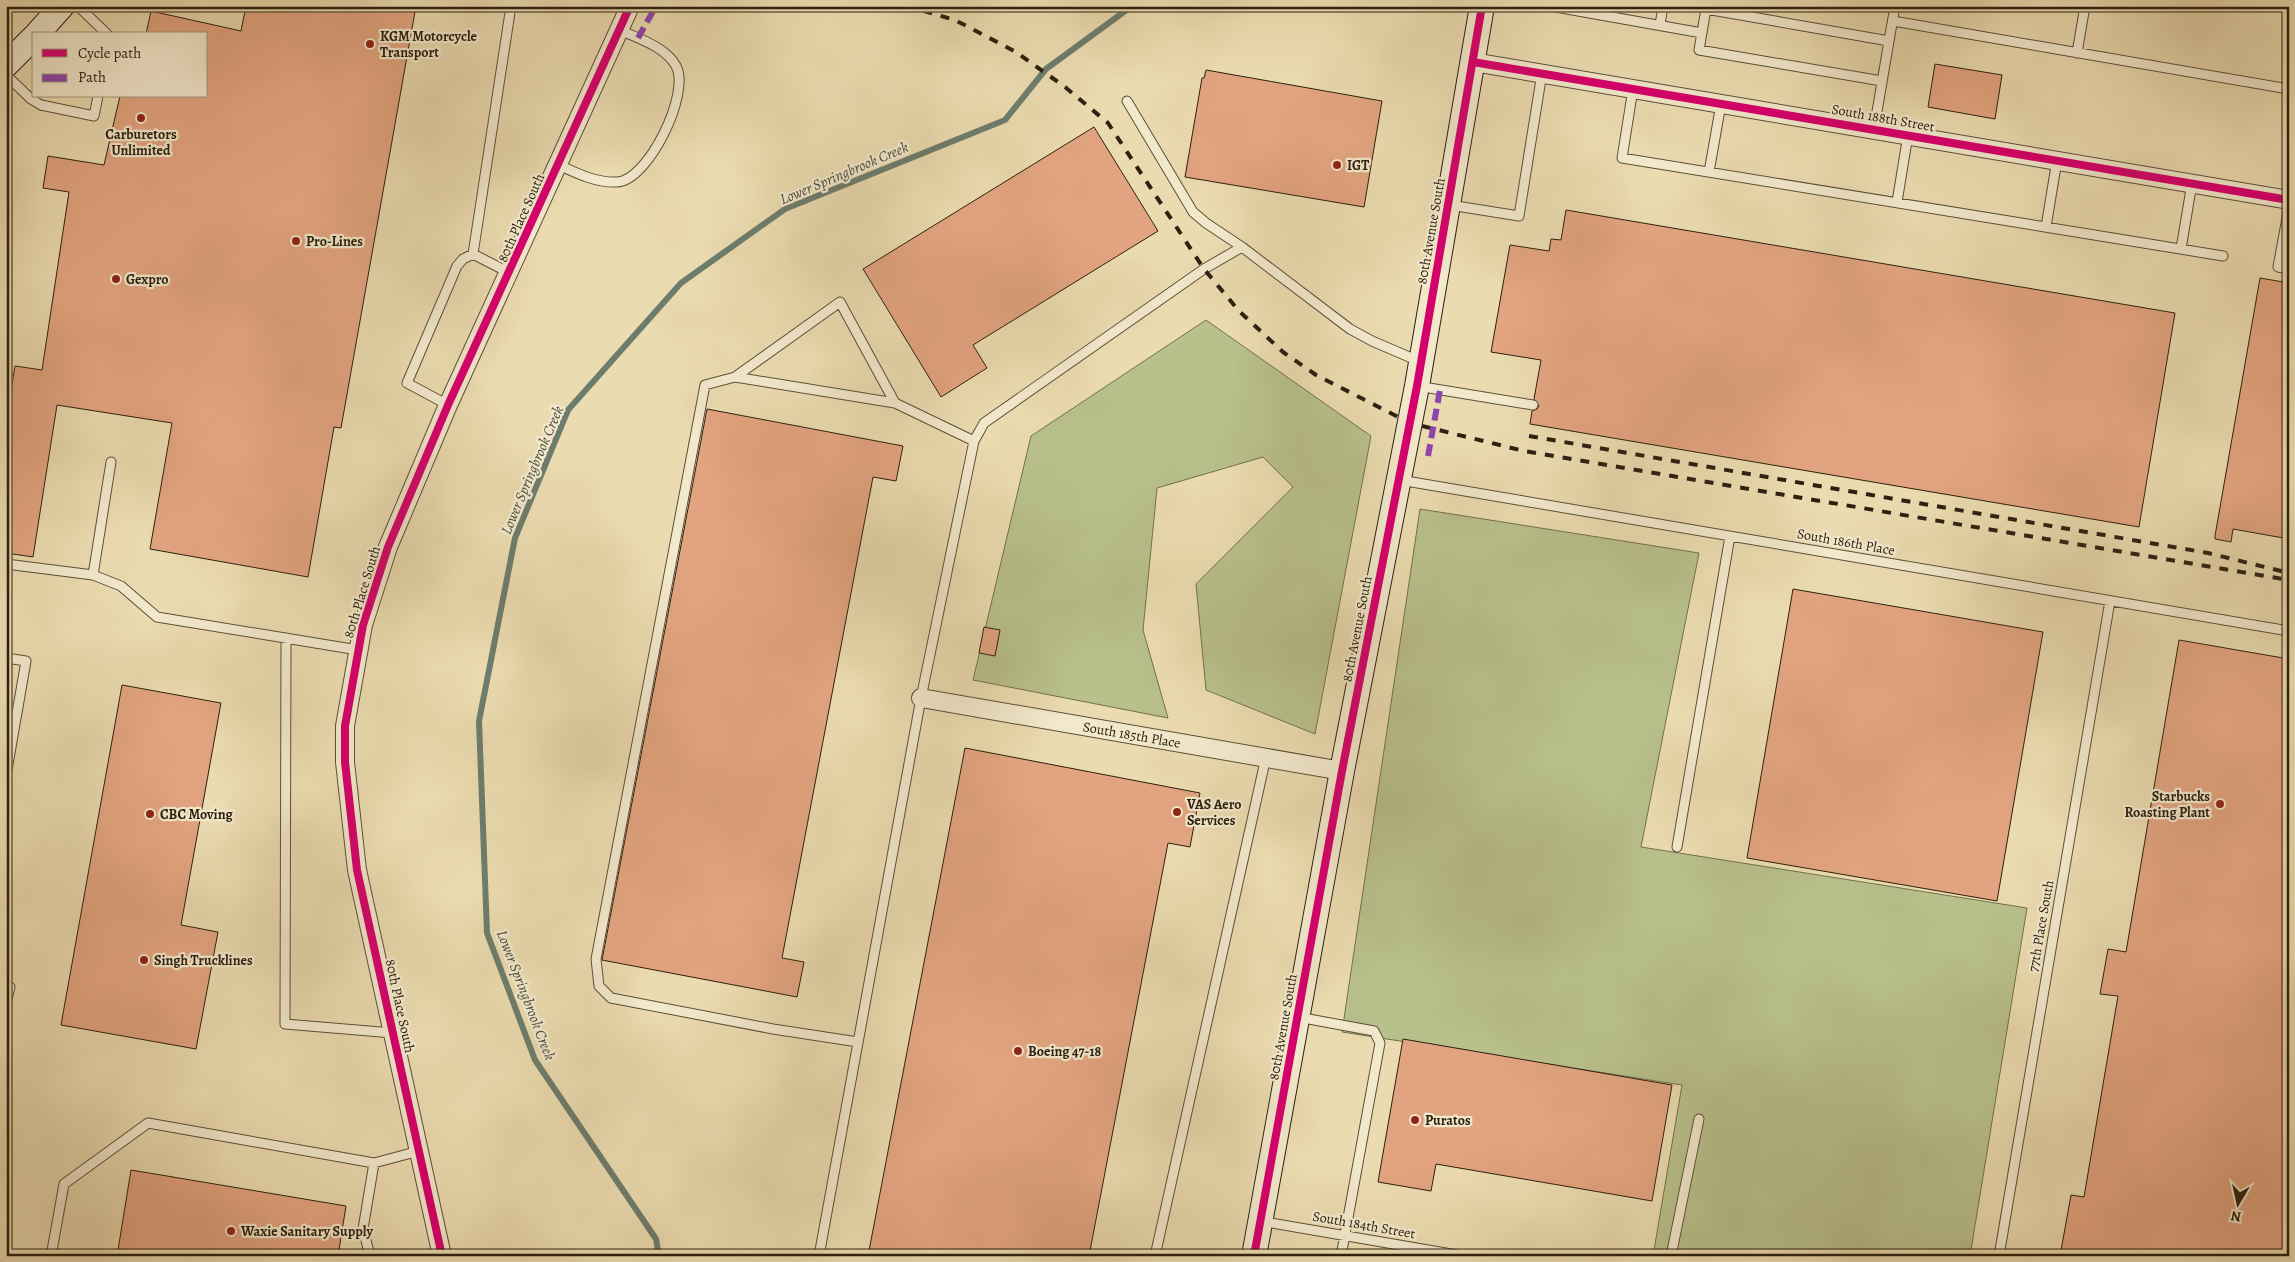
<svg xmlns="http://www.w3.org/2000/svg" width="2295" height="1262" font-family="Alegreya,serif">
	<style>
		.green { fill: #b8c08b; stroke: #72704d }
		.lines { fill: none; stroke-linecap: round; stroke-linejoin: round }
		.stream { stroke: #6d7d6d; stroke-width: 6 }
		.building { fill: #e2a480; stroke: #2c200f }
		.lane-casing { stroke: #5c4f37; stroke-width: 11 }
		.street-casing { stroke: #5c4f37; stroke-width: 20 }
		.secondary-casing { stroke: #2c200f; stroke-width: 26 }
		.lane { stroke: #f2e8cc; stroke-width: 9 }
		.street { stroke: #f2e8cc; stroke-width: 18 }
		.secondary { stroke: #f2e8cc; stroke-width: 24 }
		.rail { stroke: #2c200f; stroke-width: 4; stroke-dasharray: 9 9; stroke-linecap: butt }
		.quiet { stroke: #8e44ad; stroke-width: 6; stroke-dasharray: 12 6; stroke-linecap: butt }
		.cycleway-casing { stroke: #f2e8cc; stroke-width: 11 }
		.cycleway { stroke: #d6006c; stroke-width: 8 }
		.poi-dot { fill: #8f2418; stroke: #f2e8cc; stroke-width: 2 }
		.labels { text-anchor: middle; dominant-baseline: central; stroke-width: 4.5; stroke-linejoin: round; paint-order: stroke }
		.poi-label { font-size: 14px; font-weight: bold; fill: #2c200f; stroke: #f2e8cc; text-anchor: start }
		.street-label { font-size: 14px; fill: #2c200f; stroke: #f2e8cc }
		.water-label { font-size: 15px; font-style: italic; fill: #4c4e3e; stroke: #f2e8cc }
	</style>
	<rect width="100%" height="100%" fill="#ebdbb0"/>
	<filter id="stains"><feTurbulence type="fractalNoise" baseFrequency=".004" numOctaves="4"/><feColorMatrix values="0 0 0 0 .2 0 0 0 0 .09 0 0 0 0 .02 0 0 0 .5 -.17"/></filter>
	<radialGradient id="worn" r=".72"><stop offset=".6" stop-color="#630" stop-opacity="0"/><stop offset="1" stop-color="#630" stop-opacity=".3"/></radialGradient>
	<path class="green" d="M1206,320l165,116 -56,298 -109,-44 -10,-106 97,-97 -30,-30 -106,31 -14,142 25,88 -195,-38 58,-244z
		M1420,509l279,44 -58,294 386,61 -57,348h-317l29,-171 -340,-53z"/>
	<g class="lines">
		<path class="stream" d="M659,1256l-3,-17 -121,-179 -48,-127 -8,-212 36,-183 53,-128 113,-127 104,-74 220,-89 41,-51 86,-63"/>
	</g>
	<path class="building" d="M246,6h170l-75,422 -7,-1 -26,150 -158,-28 22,-126 -115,-18 -24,152 -27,-4v-133l9,-54 27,4 27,-178 -26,-4 5,-32 56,9 16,-69h86v-62h-60l5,-23 90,20z
		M1935,64l67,11 -7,44 -67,-12z
		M1206,70l176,31 -18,106 -179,-30 17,-99h2z
		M1094,127l64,104 -185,114 14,23 -46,29 -78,-128z
		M1566,210l609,103 -36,214 -609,-103 2,-13 5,-2 2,-3 -5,-7 7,-39 -50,-8 19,-107 39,6 2,-12 10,1z
		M2260,278l29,5v256l-56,-10 -2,13 -16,-3v-3z
		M707,409l196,37 -7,35 -23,-4 -91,481 22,4 -7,35 -195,-37z
		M1793,589l250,43 -46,269 -250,-43z
		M984,627l16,3 -5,26 -16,-3z
		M2179,640l110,19v597h-229l11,-61 13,2 34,-201 -18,-2 8,-45 18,3z
		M122,685l99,18 -40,222 37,7 -22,117 -135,-24z
		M965,748l235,45 -10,54 -22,-4 -79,413h-221z
		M1403,1039l269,46 -20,116 -216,-37 -5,27 -53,-9z
		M131,1170l215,36 -8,50h-221z"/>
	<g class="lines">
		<defs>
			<path id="lane" d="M78,6l29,28
				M1550,6l152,27
				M1893,21l396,68
				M1660,25l3,-19
				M2077,53l8,-47
				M6,75l25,24 10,6 53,11 4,-20
				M1882,81l-183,-31 7,-41 183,32
				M1633,89l-11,69 601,98
				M1127,101l66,111 13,11 36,24
				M1874,129l21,-123
				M559,165c17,8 37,18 58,17 31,-1 74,-89 59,-116 -10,-19 -37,-27 -56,-36
				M1709,172l12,-68
				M1897,202l11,-67
				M1450,205l69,11 23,-143
				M2289,207l-11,60 11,2
				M2046,227l11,-67
				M2181,249l11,-66
				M510,273l-37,-19 38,-248
				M735,377l-30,8 -109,574 3,27 12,12 162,31 85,13
				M1417,386l116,19
				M895,403l-160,-26 105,-75 55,101 79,38
				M448,405l-41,-22 50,-117 6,-7 10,-5
				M111,462l-18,113 28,11 36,31 201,33
				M1400,480l889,151
				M6,564l87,11
				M286,638l-1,386 108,9
				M6,658l20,3 -20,115
				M1677,847l53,-311
				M6,1004l4,-17
				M1298,1017l76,14 6,12 -39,213
				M1260,1221l203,35
				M51,1256l13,-72 84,-61 226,40 45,-12
				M370,1256l-7,-27 11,-66
				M819,1256l102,-558 53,-257 10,-18 220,-154 38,-22 108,82 22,12 49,21
				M1155,1256l111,-499
				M1671,1256l28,-137
				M1999,1256l111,-655"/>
			<g id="street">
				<path d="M1473,62l816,138"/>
				<path id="s1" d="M921,698l421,73"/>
				<path d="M442,1256l-85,-386 -12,-108v-36l18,-101 25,-78 60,-142 182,-399"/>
			</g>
			<path id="secondary" d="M37,34l25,-28
				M6,65l28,-28
				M1254,1256l88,-485 75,-385 65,-380"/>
		</defs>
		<use href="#lane" class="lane-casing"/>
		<use href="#street" class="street-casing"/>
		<use href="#secondary" class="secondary-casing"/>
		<use href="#lane" class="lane"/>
		<use href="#street" class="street"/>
		<use href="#secondary" class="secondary"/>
		<path class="rail" d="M906,6l49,14 61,32 49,35 43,36 96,146 35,42 44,41 33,23 94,48 114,28 765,129
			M1529,436l679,117 81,20"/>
		<path class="quiet" d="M638,38l18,-32
			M1428,456l12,-66"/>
		<defs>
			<path id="cycleway" d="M1473,62l816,138
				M442,1256l-85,-386 -12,-108v-36l18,-101 25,-78 60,-142 182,-399
				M1254,1256l88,-485 75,-385 65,-380"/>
		</defs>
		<use href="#cycleway" class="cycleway-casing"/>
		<use href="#cycleway" class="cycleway"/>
	</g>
	<g class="poi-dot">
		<circle cx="370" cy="44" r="5"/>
		<circle cx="141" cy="118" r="5"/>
		<circle cx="1337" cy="165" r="5"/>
		<circle cx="296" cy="241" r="5"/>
		<circle cx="116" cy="279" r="5"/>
		<circle cx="2220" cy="804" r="5"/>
		<circle cx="1177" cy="812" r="5"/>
		<circle cx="150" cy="814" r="5"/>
		<circle cx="144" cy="960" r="5"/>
		<circle cx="1018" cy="1051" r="5"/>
		<circle cx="1415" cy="1120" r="5"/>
		<circle cx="231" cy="1231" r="5"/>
	</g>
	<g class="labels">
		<g class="poi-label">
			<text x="380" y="36">KGM Motorcycle<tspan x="380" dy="16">Transport</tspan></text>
			<text x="141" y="134" text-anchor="middle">Carburetors<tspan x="141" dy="16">Unlimited</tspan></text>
			<text x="1347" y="165">IGT</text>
			<text x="306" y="241">Pro-Lines</text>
			<text x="126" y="279">Gexpro</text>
			<text x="2210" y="796" text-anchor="end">Starbucks<tspan x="2210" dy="16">Roasting Plant</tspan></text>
			<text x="1187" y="804">VAS Aero<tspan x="1187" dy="16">Services</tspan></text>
			<text x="160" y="814">CBC Moving</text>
			<text x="154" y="960">Singh Trucklines</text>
			<text x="1028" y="1051">Boeing 47-18</text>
			<text x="1425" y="1120">Puratos</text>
			<text x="241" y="1231">Waxie Sanitary Supply</text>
		</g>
		<g class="street-label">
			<text transform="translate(1883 118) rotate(10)">South 188th Street</text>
			<text transform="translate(521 218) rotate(-66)">80th Place South</text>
			<text transform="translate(1431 231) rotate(-80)">80th Avenue South</text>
			<text transform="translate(1846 542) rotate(10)">South 186th Place</text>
			<text transform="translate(362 592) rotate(-73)">80th Place South</text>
			<text transform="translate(1357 629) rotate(-79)">80th Avenue South</text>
			<text stroke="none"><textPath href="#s1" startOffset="214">South 185th Place</textPath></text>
			<text transform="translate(2041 926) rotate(-80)">77th Place South</text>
			<text transform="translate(400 1006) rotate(78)">80th Place South</text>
			<text transform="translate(1283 1027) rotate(-80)">80th Avenue South</text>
			<text transform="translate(1364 1225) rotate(10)">South 184th Street</text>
		</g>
		<g class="water-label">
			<text transform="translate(844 173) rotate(-23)">Lower Springbrook Creek</text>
			<text transform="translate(532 470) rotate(-67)">Lower Springbrook Creek</text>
			<text transform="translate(526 995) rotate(69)">Lower Springbrook Creek</text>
		</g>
	</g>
	<rect width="2295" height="1262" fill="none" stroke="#ebdbb0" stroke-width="25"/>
	<rect x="8" y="8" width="2280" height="1247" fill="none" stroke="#2c200f" stroke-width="2.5"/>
	<rect x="12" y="12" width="2270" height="1237" fill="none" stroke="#2c200f"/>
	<rect x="32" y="32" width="175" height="65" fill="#f2e8cc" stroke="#a39880"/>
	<rect x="42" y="49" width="25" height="8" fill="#d6006c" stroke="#a39880"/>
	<text x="78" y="58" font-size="15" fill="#2c200f">Cycle path</text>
	<rect x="42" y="74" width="25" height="8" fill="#8e44ad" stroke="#a39880"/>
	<text x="78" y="82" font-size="15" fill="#2c200f">Path</text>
	<g transform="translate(2238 1204) rotate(189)" stroke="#f2e8cc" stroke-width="4" paint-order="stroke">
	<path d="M0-4L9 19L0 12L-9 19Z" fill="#2c200f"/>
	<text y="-8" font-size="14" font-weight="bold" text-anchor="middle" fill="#2c200f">N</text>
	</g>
	<rect width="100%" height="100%" filter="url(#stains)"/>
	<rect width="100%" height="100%" fill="url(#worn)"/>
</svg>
